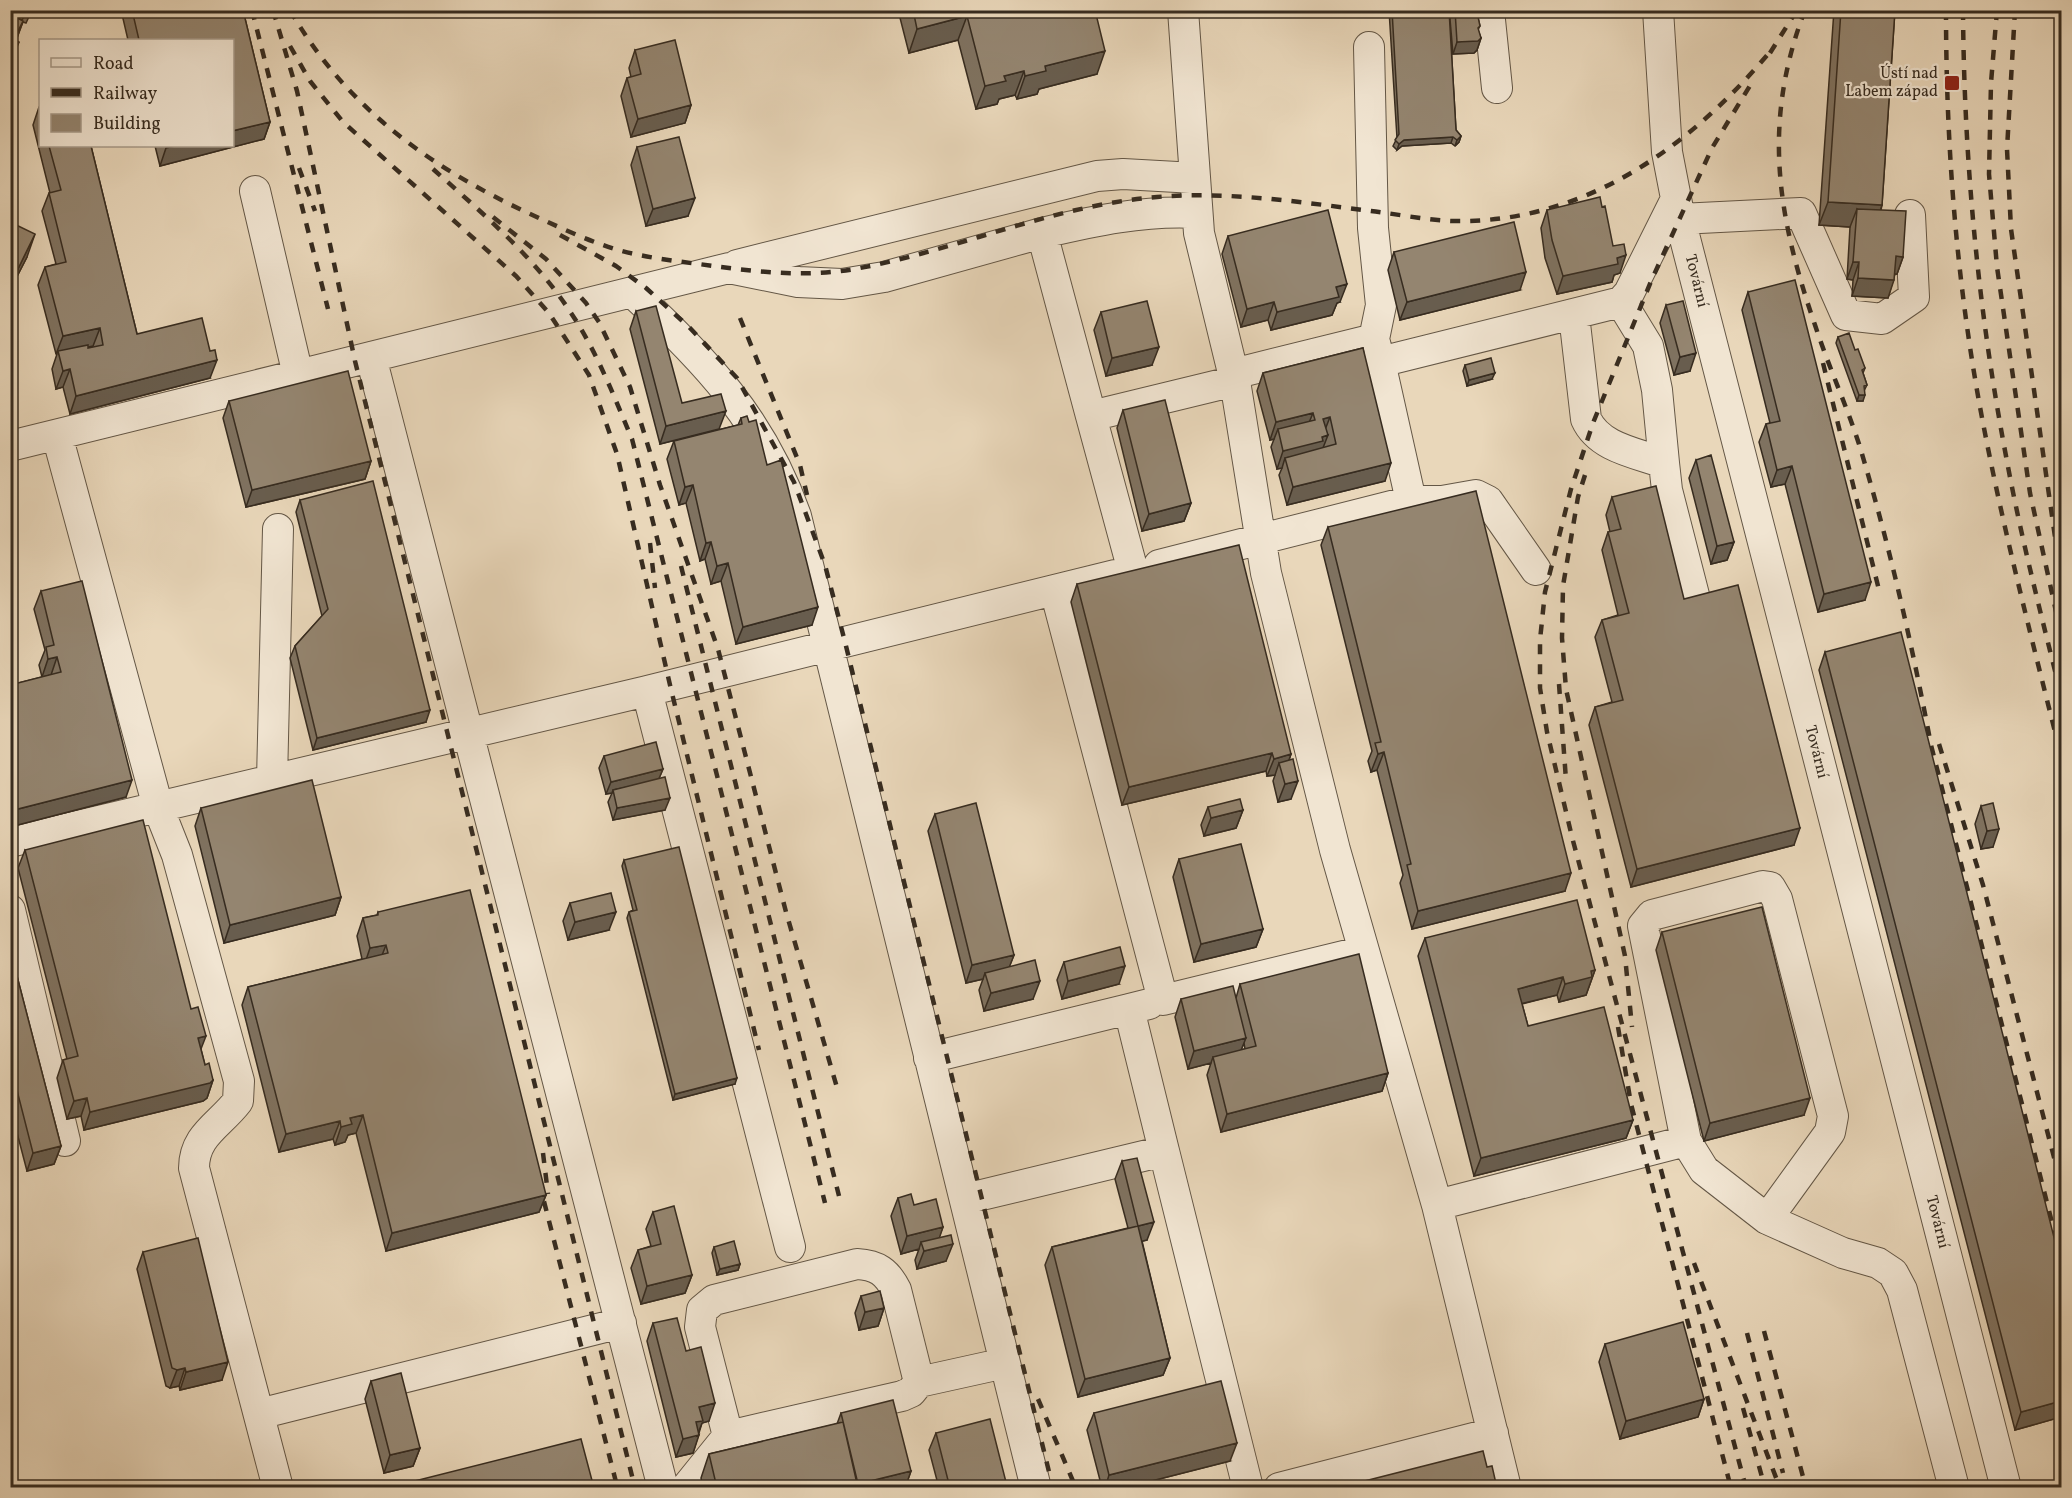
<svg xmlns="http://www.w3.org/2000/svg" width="2072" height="1498" font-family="Vollkorn,serif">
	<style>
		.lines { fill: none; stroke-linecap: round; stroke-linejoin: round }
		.minor-casing { stroke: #645746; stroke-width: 32 }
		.minor { stroke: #f1e5d2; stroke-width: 30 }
		.rail { stroke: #372c20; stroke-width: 4.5; stroke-dasharray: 10 10; stroke-linecap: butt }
		.wall { fill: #7f7260; stroke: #372c20; stroke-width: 1.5; fill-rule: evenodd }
		.shaded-wall { fill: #685d4e; stroke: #372c20; stroke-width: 1.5 }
		.building { fill: #948570; stroke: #372c20; stroke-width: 1.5 }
		.poi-dot { fill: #8f2418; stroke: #f1e5d2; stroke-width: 2 }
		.labels { text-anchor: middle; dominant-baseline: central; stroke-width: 4.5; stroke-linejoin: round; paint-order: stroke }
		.poi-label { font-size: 16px; fill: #372c20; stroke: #f1e5d2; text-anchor: end }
		.street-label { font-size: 16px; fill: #372c20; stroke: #f1e5d2 }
	</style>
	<rect width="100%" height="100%" fill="#e9d7ba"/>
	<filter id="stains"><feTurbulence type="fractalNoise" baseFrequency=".00333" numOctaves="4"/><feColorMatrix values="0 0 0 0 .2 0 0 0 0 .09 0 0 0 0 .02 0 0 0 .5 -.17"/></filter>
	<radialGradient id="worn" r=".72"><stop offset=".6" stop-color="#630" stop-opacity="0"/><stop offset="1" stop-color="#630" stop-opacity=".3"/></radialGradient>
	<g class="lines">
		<defs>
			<path id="minor" d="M1183,10l16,223 36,148 31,192 69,277 29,101
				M1473,10l17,10 7,68
				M1658,10l9,142 13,67 326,1269
				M1369,47l4,181 8,77 -7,34 6,23
				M255,191l43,184 431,-107 69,14 44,2 42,-7 158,-44
				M1680,219l121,-6 45,102 36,4 32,-22 -4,-82
				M737,265l360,-89 26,-2 72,4
				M632,292c73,68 130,127 164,224l209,847 -86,19 -23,-92c-9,-18 -19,-25 -39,-26l-143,36 -12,10 -2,17 28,109
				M1574,315l12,104c13,29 51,34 78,44l3,27 28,109
				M371,357l292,1131
				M1233,374l141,-35
				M1091,416l-49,-183c52,-12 101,-23 155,-20
				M57,435l101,372 19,48 62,226 -1,20c-18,24 -44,34 -44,67l84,320
				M10,446l288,-71
				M1664,463l-7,-73 -9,-44 -27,-44 8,-9 47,-94
				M1411,501l-31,-139 241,-60
				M278,529l-6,251 375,-89
				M1159,565l252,-64h31l34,-6 12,6 48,69
				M1133,571l-42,-155 144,-35
				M1055,590l108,410 201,-49 73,254 69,283
				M10,842l262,-62
				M10,910l55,231
				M1149,1004l-20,5 35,142
				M929,1058l200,-49
				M965,1199l199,-48 84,337
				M1437,1205l249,-64
				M1767,1219l63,-87 3,-16 -56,-217 -7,-12 -7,-1 -103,27 -8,2 -9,11 43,215 18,29 63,49 76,34 35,10 15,10 9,17 52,198
				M790,1247l-143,-556 468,-116
				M1005,1363l31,125
				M259,1414l362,-91
				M686,1488l42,-52 174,-40 9,-4 8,-10
				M1279,1488l214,-55"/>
		</defs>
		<use href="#minor" class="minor-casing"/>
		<use href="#minor" class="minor"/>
		<path class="rail" d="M252,10l76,299
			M273,10l24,81 58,270 280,1127
			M290,10c57,100 145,161 249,208 24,11 50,23 76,31 34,10 71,13 106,18 46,6 93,10 139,1 100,-19 195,-63 297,-71 71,-6 143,5 214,14 26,3 54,9 81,10 134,3 241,-76 322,-174
			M1805,10c-43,112 -28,205 10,315 13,40 31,79 44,119 30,99 53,200 72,301l131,517
			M1946,10c0,133 10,266 34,397 22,119 53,236 82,353
			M1963,10c1,150 15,299 43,446 15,82 36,162 56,243
			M1997,10l-6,73 -2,91 8,93 33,226 32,146
			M2015,10l-8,139 4,80 51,357
			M290,46l20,35 33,41 173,154 33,37 40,62 28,79 53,231 89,365
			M1770,53l27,-43
			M299,168l16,43
			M433,169c47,42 99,86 134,138 28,40 46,87 65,132l193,764
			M493,217l53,42 40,44 13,19 31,65 30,98 58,164 68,263 52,179
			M560,235l56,31 30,22 43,39 48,51 57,104 31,83 20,77 208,846
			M740,318l60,147 7,30
			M1823,363l56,227
			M1585,475l-7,22 -15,89 -1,52 4,51 59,267 7,71
			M650,543l5,45
			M681,566l158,630
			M1559,684l7,96
			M1939,744l44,141 79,303
			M1618,1027l13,77 100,384
			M543,1153l5,41
			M539,1182l77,300
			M1694,1263l86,225
			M1764,1331l42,157
			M1747,1333l36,140
			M1038,1399l38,89
			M1743,1408l22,80
			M1746,1488l-174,-651 -25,-105 -7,-44v-48l5,-48 26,-103 22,-66 59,-144 60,-131 39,-64"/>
	</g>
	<path class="wall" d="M10,10h22l-6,13 -3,-1 -7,18z
		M121,10h122l27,112 -6,17 -104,27 -5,-20h77v-106h-104z
		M898,10h197l2,64 -58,15 -2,5 -20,5 -2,-4 -16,4 -2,5 -21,5 -18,-69 -49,13z
		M1389,10h60l7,120 5,6 -2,6 -4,4 -4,-3 -49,3 -5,4 -4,-4 4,-8z
		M1454,10h24l-1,4 3,12 -2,4 3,8 -4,12 -3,3 -21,1 -3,-35z
		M1834,10h61l-13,195 -1,5 22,47 -6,17h-2l-7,24 -36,-2 1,-16 -6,-1 3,-52 -31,-2z
		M635,50l56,55 -6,18 -54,14 -10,-41 6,-18 4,-1 -2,-9z
		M39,107h1v39h51l46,188 73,44 -140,36 -7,-27 -7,2 -4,-20 5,-15h-1l-18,-69 7,-18 11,-3 -14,-53 7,-18h1l-17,-68z
		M637,147l51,69 -42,10 -15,-61z
		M1547,210l66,36 7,27 -6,2 -2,7 -55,12 -12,-36 -4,-30z
		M10,222l17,35 -17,33z
		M1228,236l112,66 -3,1 -5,12 -61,15 -3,-10 -27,7 -19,-73z
		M1394,252l126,38 -120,30 -12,-50z
		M1748,292l117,308 -47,12 -33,-128 -14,3 -12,-45 7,-18 4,-1 -28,-113z
		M1666,305l24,66 -16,4 -14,-52z
		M636,311l46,92 37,26 -59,15 -30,-115z
		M1101,312l51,53 -46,11 -12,-46z
		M1838,337l17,13 10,18 -2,5 4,12 -3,6 -1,10h-6l-21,-58z
		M1363,348l22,133 -98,24 -8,-30 3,-7 -5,1 -6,-22 3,-8 -4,1 -13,-49 6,-18z
		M1465,365l27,14 -25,7 -4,-15z
		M229,401l142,60 -6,18 -119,28 -23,-89z
		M1123,410l68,93 -7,18 -42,10 -25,-103z
		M741,418l8,4 18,43 45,160 -76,19 -15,-63 -10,3 -6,-25 -5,2 -14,-58 -7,2 -12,-46 7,-18 64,-16z
		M1696,460l38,82 -7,18 -16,4 -22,-86z
		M1612,497l72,102 110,246 -163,42 -42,-162 6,-18 17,-5 -17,-65 7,-17 16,-5 -16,-65 6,-18h2l-4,-17z
		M300,500l126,222 -113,28 -23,-92 5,-12 27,-30 -26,-104z
		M1328,527l237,364 -153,38 -12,-46 3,-8 -26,-105 -6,2 -3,-11 4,-10 -51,-206z
		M1077,584l214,170 -2,6 2,39 -13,3 -5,-21 2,-6 -8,1 -1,-5 -144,34 -51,-203z
		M41,591l85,206 -116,30v-142l32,-8 -3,-12 6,-15 -11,-41z
		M1825,652l236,765 -46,13 -196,-760z
		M604,756l59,13 -4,9 6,32 -52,10 -5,-18 4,-9 -6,1 -7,-26z
		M1981,806l12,41 -12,2 -6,-25z
		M1208,807l35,3 -7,18 -32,8 -3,-11z
		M201,808l140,89 -6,18 -111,28 -29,-117z
		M935,814l79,141 -5,12 24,32 -49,12 -5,-21 4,-11 -17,4 -38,-152z
		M25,850l176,199 4,16 8,15 -6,18 -4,3 -119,29 -3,-14 -14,3 -10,-41 6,-18 4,-1 -49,-191z
		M1179,859l84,70 -7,18 -62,15 -21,-85z
		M624,860l111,224 -62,16 -46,-182 2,-6 4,-2 -11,-44z
		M570,903l39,27 -41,10 -5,-19z
		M378,912l168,283 -7,17 -153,39 -30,-118 -8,2 -3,7 -10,3 -2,-6 -54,13 -37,-147 6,-18 114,-28 -5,-23 6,-18 14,-3z
		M1662,932l142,183 -100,26 -48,-191z
		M1425,938l170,32 -9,25 -27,7 -2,-7 -35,9 6,22 105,94 -7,18 -152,38 -56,-220z
		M10,949l51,197 -7,18 -27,7 -17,-65z
		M1064,962l55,22 -57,15 -5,-19z
		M1240,984l148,89 -6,18 -161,41 -14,-57 4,-12 -23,6 -13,-52 6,-18 55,-1zM1244,1043l1,6 -4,1z
		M1122,1161l25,79 -5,1 28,117 -7,17 -85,22 -33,-132 7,-18 76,-19 -13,-49z
		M898,1198l16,7 29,22 -4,10 7,24 -29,8 -2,-9 4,-11 -18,5 -10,-38z
		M653,1212l39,63 -7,18 -44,11 -10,-36 7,-18 13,-4 -5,-17z
		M714,1247l26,17 -2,6 -21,5 -5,-22z
		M143,1252l79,128 -42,10 -1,-4 -9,2 -4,-2 -29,-117z
		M861,1296l23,12 -6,18 -19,4 -4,-17z
		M653,1323l33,28 23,70 -7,2 -9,30 -17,4 -29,-116z
		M1605,1344l99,55 -6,18 -78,22 -21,-77z
		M371,1381l49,67 -7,18 -29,7 -19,-74z
		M841,1413l70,58 -6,17h-202l-2,-10 8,-24 128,-30z
		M1094,1413l136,48 -106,27h-22l-15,-58z
		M936,1433l71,53 -1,2h-67l-10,-38z"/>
	<path class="shaded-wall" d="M967,16l-9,24 -49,13 8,-24z
		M23,21l-8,23 -1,-5z
		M1481,38l-4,12 -3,3 -21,1 4,-12z
		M19,42l-9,23v-6z
		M1105,51l-8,23 -58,15 -2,5 -20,5 8,-23 20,-10z
		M1024,71l-9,24 -16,4 -2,5 -21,5 9,-23 19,-10z
		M691,105l-6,18 -54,14 7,-18z
		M270,122l-6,17 -104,27 6,-18 9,-2h57v-15z
		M1461,136l-2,6 -4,4 2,-6z
		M1453,137l-2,6 -49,3 -5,4 2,-6 5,-4z
		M695,198l-7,18 -42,10 7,-17z
		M1828,202l54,3 -8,24 -17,-20 -7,18 -31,-2z
		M35,234l-8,23 -17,33v-3l5,-12z
		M1626,255l-6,18 -6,2 -2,7 -55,12 6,-18z
		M1896,256l7,1 -6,17h-7z
		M1853,262h6l-6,18 -6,-1z
		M1526,272l-6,18 -120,30 7,-18z
		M1858,278l36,2 -6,18 -36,-2z
		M1347,284l-7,18 -3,1 -5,12 -61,15 6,-18 59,-25z
		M1274,302l-6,18 -27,7 6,-18z
		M100,328l-7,18 -34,8 -1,-3 -2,3 7,-18z
		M1159,347l-7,18 -46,11 6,-18z
		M1696,353l-6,18 -16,4 6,-18z
		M217,360l-7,18 -140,36 6,-18z
		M70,369l-7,18 -7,2 7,-18z
		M1495,373l-3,6 -25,7 2,-6z
		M1859,395h6l-2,6h-6z
		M726,411l-7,18 -59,15 6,-18z
		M1313,413l-7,17 -28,-1 -4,10 -4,1 6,-18z
		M1330,417l-7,18v-16z
		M1328,435l-7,18 -36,5 -3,10 -5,1 6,-18z
		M371,461l-6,18 -119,28 6,-17z
		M1391,463l-6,18 -98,24 6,-18z
		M1792,466l-7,18 -14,3 6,-17z
		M693,485l-7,18 -7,2 6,-18z
		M1191,503l-7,18 -42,10 7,-17z
		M711,542l-6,17 -5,2 6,-18z
		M1734,542l-7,18 -16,4 6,-18z
		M728,563l-7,18 -10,3 6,-18z
		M1871,582l-6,18 -47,12 6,-18z
		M818,607l-6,18 -76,19 7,-17z
		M57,657l-6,18 -9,2 6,-18z
		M430,710l-4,12 -113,28 4,-12z
		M1384,752l-7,18 -6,2 7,-18z
		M1272,753l-6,18 -144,34 7,-18z
		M1291,754l-6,18 -6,-9 -4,12 -8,1 7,-17z
		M663,769l-5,12 -45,9 -1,3 -6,1 5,-12z
		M132,780l-6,17 -116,30v-9l4,-8z
		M1298,781l-7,18 -13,3 7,-18z
		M670,798l-5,12 -52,10 4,-12z
		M1243,810l-7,18 -32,8 7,-18z
		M1800,828l-6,17 -163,42 6,-18z
		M1999,829l-6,18 -12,2 6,-18z
		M1571,873l-6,18 -153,38 6,-18z
		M341,897l-6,18 -111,28 6,-18z
		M616,912l-7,18 -41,10 7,-18z
		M1263,929l-7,18 -62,15 7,-18z
		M386,945l-7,18 -15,3 6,-18z
		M1014,955l-7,18h-22l-2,6 -17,4 6,-18z
		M1125,966l-6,18 -57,15 6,-18z
		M1595,970l-9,25 -27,7 6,-18 26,-13z
		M1563,977l-6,18 -45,11 6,-17z
		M1040,981l-7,18 -49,12 7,-18z
		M206,1036l-7,18 -1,-16z
		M1246,1038l-7,17 -26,2 -2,6 -23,6 6,-18z
		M1388,1073l-6,18 -161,41 6,-18z
		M737,1078l-2,6 -62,16 2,-6z
		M213,1080l-6,18 -4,3 -119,29 6,-18z
		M87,1098l-6,18 -14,3 7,-18z
		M1810,1098l-6,17 -100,26 6,-18z
		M363,1115l-7,18 -8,2 -3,7 -10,3 6,-18 9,-9z
		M1633,1120l-7,18 -152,38 7,-18z
		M340,1121l-7,18 -54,13 7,-18z
		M61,1146l-7,18 -27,7 6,-18z
		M546,1195l-7,17 -153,39 6,-18z
		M1154,1222l-7,18 -16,4 7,-18z
		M943,1227l-6,18 -16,-3 -2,7 -18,5 6,-18z
		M953,1244l-7,17 -29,8 7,-18z
		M740,1264l-2,6 -21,5 3,-6z
		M692,1275l-7,18 -44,11 6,-18z
		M884,1308l-6,18 -19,4 6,-18z
		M1170,1358l-7,17 -85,22 7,-18z
		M228,1362l-6,18 -42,10 6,-18z
		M185,1368l-6,18 -9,2 7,-18z
		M1704,1399l-6,18 -78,22 6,-18z
		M2061,1401v16l-46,13 6,-18z
		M715,1403l-6,18 -7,2 -5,13 2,-1 -6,18 -17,4 7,-18 16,-32z
		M1237,1443l-7,18 -106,27h-19l4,-13z
		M420,1448l-7,18 -29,7 6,-18z
		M911,1471l-6,17h-48l1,-4z"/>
	<path class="building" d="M10,10h22l-4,7 -3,-2 -3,5 -12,-6z
		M132,10h111l27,112 -38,9v-91h-93z
		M913,10h182l10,41 -60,15 1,5 -21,5 -1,-5 -20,5 2,5 -21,5 -18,-70 -50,13z
		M1392,10h57l7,120 5,6 -4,4 -4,-3 -49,3 -5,4 -4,-4 4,-6z
		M1455,10h23l-1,2 3,14 -2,2 3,10 -3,3 -21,1z
		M1841,10h54l-13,195 -54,-3z
		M10,14l13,7 -9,18 5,3 -9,17z
		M675,40l16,65 -53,14 -11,-41 14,-4 -6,-24z
		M679,137l16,61 -42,11 -16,-62z
		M49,146h42l46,188 65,-16 8,33 5,-1 2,10 -141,36 -6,-27 -7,2 -5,-20 30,-6v3l15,-3 -3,-17 -37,8 -18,-69 21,-5 -17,-69 12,-3z
		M1600,197l2,10 3,-1 8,40 11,-2 2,11 -9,3 1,6 -55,12 -11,-36 -5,-30z
		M1857,209l49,2 -3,46 -7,-1 -2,24 -36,-2 1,-16h-6z
		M1328,210l19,74 -11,3 3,10 -62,15 -3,-10 -27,7 -19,-73z
		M10,222l25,12 -20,41 -5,-2z
		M1514,222l12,50 -119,30 -13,-50z
		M1795,280l76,302 -47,12 -32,-128 -15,4 -11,-46 14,-3 -32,-129z
		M1147,301l12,46 -47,11 -11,-46z
		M1683,301l13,52 -16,4 -14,-52z
		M656,306l26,97 39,-9 5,17 -60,15 -30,-115z
		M1849,333l6,17 3,-1 7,19 -3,2 5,15 -3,1 1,9h-6l-21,-58z
		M1363,348l28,115 -98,24 -8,-29 51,-14 -6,-27 -7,2 5,16 -6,2 1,4 -40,10 -5,-22 37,-9 -2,-7 -37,9 -13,-49z
		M1491,358l4,15 -26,7 -4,-15z
		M348,371l23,90 -119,29 -23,-89z
		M1165,400l26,103 -42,11 -26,-104z
		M747,416l2,6 7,-2 11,45 14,-5 37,147 -75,20 -15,-64 -11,3 -6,-24 -5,1 -13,-58 -8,2 -11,-46 68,-17 -1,-6z
		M1711,455l23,87 -17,4 -21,-86z
		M373,481l57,229 -113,28 -22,-92 33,-37 -28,-109z
		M1656,486l28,113 54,-14 62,243 -163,41 -42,-162 28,-7 -21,-80 27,-7 -21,-81 13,-3 -9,-32z
		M1476,491l95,382 -153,38 -11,-46 4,-1 -27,-112 -6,2 -3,-11 6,-1 -53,-215z
		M1239,545l52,209 -17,5 -2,-6 -143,34 -52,-203z
		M82,581l50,199 -118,30 -4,-13v-112l51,-13 -4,-15 -9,2 -2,-12 8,-2 -13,-54z
		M1901,632l160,633v136l-40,11 -196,-760z
		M656,742l7,27 -52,13 -7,-26z
		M1293,759l5,22 -13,3 -6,-21z
		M665,777l5,21 -53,10 -4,-18z
		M312,780l29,117 -111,28 -29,-117z
		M1240,799l3,11 -32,8 -3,-11z
		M976,803l38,152 -42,10 -37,-151z
		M1993,803l6,26 -12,2 -6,-25z
		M143,820l48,189 7,-2 8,29 -8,2 7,27 4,-2 4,17 -3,3 -120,29 -3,-14 -13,3 -11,-41 15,-4 -53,-206z
		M1241,844l22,85 -62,15 -22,-85z
		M679,847l58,231 -62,16 -46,-182 8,-2 -13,-50z
		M470,890l76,305 -154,38 -29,-118 -13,3 2,6 -11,3 -1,-6 -54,13 -38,-147 140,-34 -2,-8 -16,3 -7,-30 15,-3v-3z
		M611,893l5,19 -41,10 -5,-19z
		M1577,900l18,70 -4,1 1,6 -27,7 -2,-7 -45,12 10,37 76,-19 29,113 -152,38 -56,-220z
		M1762,907l48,191 -100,25 -48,-191z
		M1120,947l5,19 -57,15 -4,-19z
		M10,949l51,197 -28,7 -23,-90z
		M1359,954l29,119 -161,41 -14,-57 43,-11 -16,-62z
		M1035,960l5,21 -49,12 -6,-20z
		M1233,986l13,52 -52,13 -13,-52z
		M1137,1158l17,64 -16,4 -16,-65z
		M911,1194l3,11 22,-6 7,28 -36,9 -9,-38z
		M674,1206l18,69 -45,11 -9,-36 23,-6 -8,-32z
		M1138,1226l32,132 -85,21 -33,-132z
		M951,1235l2,9 -29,7 -3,-9z
		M198,1238l30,124 -42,10 -1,-4 -8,2 -5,-2 -29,-116z
		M734,1241l6,23 -20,5 -6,-22z
		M880,1291l4,17 -19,4 -4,-16z
		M677,1318l9,33 15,-4 14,56 -16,4 4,14 -7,1 3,13 -16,4 -30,-116z
		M1683,1322l21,77 -78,22 -21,-77z
		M401,1373l19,75 -30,7 -19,-74z
		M1221,1381l16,62 -128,32 -15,-62z
		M893,1400l18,71 -53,13 -17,-71z
		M990,1419l17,67 -6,2h-51l-14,-55z
		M843,1422l15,66h-141l-8,-34z
		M581,1439l13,49h-207z
		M1483,1451l4,16 5,-1 5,22h-160z"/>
	<rect class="poi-dot" x="1944" y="75" width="16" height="16" rx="3"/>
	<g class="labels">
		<g class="poi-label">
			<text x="1938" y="74">Ústí nad<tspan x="1938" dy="18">Labem západ</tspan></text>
		</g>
		<g class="street-label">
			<text transform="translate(1696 281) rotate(76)">Tovární</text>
			<text transform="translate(1816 752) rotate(76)">Tovární</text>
			<text transform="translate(1937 1222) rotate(76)">Tovární</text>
		</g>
	</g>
	<rect width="2072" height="1498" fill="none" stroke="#e9d7ba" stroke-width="36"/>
	<rect x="12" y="12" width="2048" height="1474" fill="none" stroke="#372c20" stroke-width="3"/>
	<rect x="18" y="18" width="2036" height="1462" fill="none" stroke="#372c20" stroke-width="1.5"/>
	<rect x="39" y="39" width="195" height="108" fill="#f1e5d2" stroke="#a79b8b" stroke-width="1.5"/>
	<rect x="51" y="58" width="30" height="9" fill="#f1e5d2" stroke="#a79b8b" stroke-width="1.5"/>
	<text x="93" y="69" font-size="18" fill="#372c20">Road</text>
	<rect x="51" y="88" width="30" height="9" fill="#372c20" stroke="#a79b8b" stroke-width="1.5"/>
	<text x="93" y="99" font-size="18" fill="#372c20">Railway</text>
	<rect x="51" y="114" width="30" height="18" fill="#948570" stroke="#a79b8b" stroke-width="1.5"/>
	<text x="93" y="129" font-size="18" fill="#372c20">Building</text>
	<rect width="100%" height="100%" filter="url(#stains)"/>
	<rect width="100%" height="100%" fill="url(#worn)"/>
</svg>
